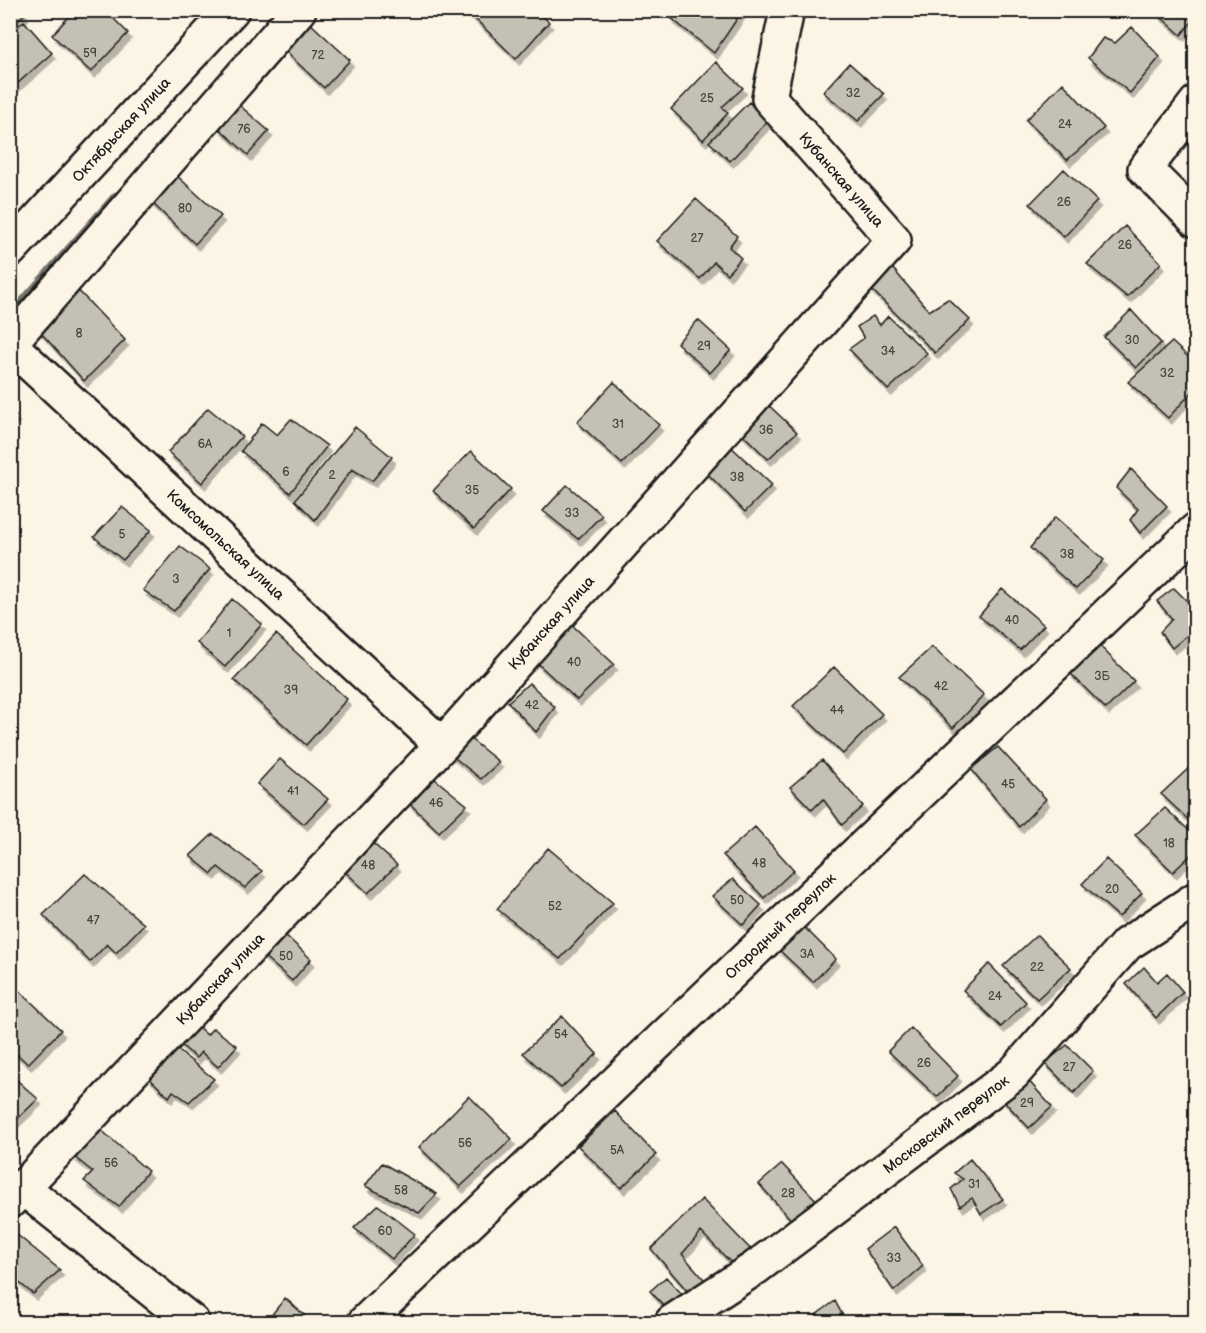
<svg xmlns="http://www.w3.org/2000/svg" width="1206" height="1333" font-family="'Balsamiq Sans',sans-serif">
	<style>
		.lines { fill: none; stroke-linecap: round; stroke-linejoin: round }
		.stream { stroke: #75726c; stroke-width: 9 }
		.building { fill: #c4c0b3; stroke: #1c1c1c; stroke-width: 1.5; filter: url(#shadow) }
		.minor-casing { stroke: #1c1c1c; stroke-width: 38 }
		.minor { stroke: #fcf5e5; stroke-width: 33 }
		.labels { text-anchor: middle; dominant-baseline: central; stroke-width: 4.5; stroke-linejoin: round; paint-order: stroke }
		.number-label { font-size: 12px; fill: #464542 }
		.street-label { font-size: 15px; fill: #1c1c1c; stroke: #fcf5e5 }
	</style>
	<defs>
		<filter id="shadow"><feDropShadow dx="3.5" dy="6" stdDeviation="0" flood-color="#0004"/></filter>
	</defs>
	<rect width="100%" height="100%" fill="#fcf5e5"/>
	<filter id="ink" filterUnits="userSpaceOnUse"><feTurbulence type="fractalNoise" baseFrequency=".0167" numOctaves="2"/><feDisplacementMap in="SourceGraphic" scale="12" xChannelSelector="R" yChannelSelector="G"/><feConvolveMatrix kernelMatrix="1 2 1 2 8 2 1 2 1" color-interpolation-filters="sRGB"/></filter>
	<g filter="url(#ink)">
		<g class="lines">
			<path class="stream" d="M10,316l106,-120"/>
		</g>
		<path class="building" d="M10,10h13l2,4 -15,12z
			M75,10h30l23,23 -37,39 -39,-37z
			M466,10h70l13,12 -33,37z
			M677,10h66l-29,43 -43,-35z
			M1153,10h43v7l-15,18z
			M24,21l28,32 -42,37v-57z
			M310,23l40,37 -26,28 -39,-37z
			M1132,27l28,30 -30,36 -42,-35 15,-20 12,5z
			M716,62l27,26 -21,19 6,6 -25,27 -32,-31z
			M849,63l35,31 -26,27 -35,-29z
			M1063,83l41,45 -37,32 -41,-40z
			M749,102l18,20 -37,39 -21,-19z
			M238,104l31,27 -21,24 -30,-28z
			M1196,157v17l-9,-10z
			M1064,169l33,32 -33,36 -34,-33z
			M175,174l46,42 -26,28 -46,-44z
			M696,199l41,37 -8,11 12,11 -14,16 -13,-12 -14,17 -43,-38z
			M1125,226l36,37 -34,34 -40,-33z
			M888,263l41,48 19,-12 22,21 -35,33 -68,-68z
			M74,286l51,54 -41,41 -50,-56z
			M1131,310l30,33 -25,25 -32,-31z
			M873,316l7,9 8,-9 39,37 -39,37 -39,-41 15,-11 -7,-11z
			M698,320l33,30 -21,23 -33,-30z
			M1172,342l24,22v24l-28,30 -40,-36z
			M614,382l45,43 -37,39 -45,-42z
			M761,398l36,34 -29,27 -33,-32z
			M208,408l34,28 -40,47 -34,-31z
			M10,411l6,5 -6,7z
			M291,419l36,27 -37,47 -49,-42 21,-28 15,12z
			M355,427l37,30 -20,24 -20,-12 -37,51 -20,-20z
			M726,442l46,43 -27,27 -42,-43z
			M471,451l40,38 -37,40 -41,-38z
			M1131,469l36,37 -27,27 -10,-13 8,-11 -22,-21z
			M567,485l35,30 -24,24 -35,-28z
			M122,507l29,23 -28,30 -29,-23z
			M1055,517l49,43 -28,29 -46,-41z
			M180,546l30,23 -36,42 -31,-21z
			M1174,588l22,22v18l-24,20 -12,-16 12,-13 -15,-18z
			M1002,589l42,36 -24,25 -41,-34z
			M232,599l30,25 -37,43 -28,-24z
			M572,625l42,39 -37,36 -43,-40z
			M276,634l71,65 -41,46 -72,-65z
			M1099,645l35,36 -28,28 -37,-37z
			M932,647l52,48 -31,33 -54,-51z
			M834,667l48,47 -39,40 -50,-48z
			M529,683l26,24 -19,25 -28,-30z
			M468,737l31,25 -18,17 -30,-24z
			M998,747l48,52 -27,28 -48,-58z
			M280,759l48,40 -24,25 -47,-40z
			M822,760l41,46 -21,19 -19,-26 -11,11 -22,-23z
			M1190,767l6,6v54l-35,-33z
			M430,775l37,30 -28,27 -33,-32z
			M1165,808l31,29v13l-23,22 -38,-37z
			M755,827l39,43 -30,28 -41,-43z
			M213,834l49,37 -17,17 -27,-21 -6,7 -22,-18z
			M366,837l31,28 -29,28 -30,-28z
			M548,848l65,55 -53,56 -63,-50z
			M1106,859l36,34 -23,24 -37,-33z
			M85,874l59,50 -28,29 -9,-9 -17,18 -47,-47z
			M733,879l28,26 -18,20 -31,-29z
			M801,924l35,35 -23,23 -35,-33z
			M281,931l30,28 -19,22 -32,-28z
			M1037,935l34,33 -34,31 -34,-33z
			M989,964l37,38 -25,25 -38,-37z
			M1144,967l13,15 10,-9 16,19 -27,26 -30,-34z
			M11,983l50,47 -33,34 -18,-16z
			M562,1016l35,38 -36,34 -38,-35z
			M195,1024l12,11 6,-7 24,18 -19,21 -17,-15 -5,6 -17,-15z
			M911,1028l47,48 -21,21 -49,-46z
			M1067,1045l26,26 -19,22 -29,-30z
			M175,1048l39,31 -25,23 -16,-11 -4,6 -21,-20z
			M10,1074l28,25 -27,26h-1z
			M1026,1078l26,29 -23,21 -28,-30z
			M469,1096l43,43 -52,48 -41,-40z
			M615,1111l41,44 -35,33 -43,-42z
			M100,1129l48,42 -29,36 -35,-26 9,-9 -20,-16z
			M970,1159l33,40 -22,15 -9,-16 -12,8 -9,-17 12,-10 -9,-6z
			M382,1163l55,31 -18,19 -54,-27z
			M782,1164l36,38 -23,22 -36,-40z
			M702,1199l56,58 -16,17 -41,-42 -19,22 34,39 -13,16 -52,-60z
			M378,1205l37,29 -23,25 -38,-31z
			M894,1227l29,39 -29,25 -29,-42z
			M10,1229l50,41 -27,24 -23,-19z
			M666,1277l30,32 -17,13 -29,-31z
			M285,1298l27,24h-46z
			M835,1301l11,21h-40z
			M767,1316l5,6h-15z"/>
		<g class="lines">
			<defs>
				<g id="minor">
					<path d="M1196,103l-51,66 51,51"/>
					<path id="s1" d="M10,250l222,-240"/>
					<path d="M10,343l289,-333"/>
					<path id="s2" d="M10,345l432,400"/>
					<path d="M23,1188l169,134"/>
					<path id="s3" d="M10,1201l432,-456 452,-505 -125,-142 18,-88"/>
					<path id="s4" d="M365,1322l831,-792"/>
					<path id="s5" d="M672,1322l83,-54 258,-194 114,-130 69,-45"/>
				</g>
			</defs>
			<use href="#minor" class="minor-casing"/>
			<use href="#minor" class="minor"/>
		</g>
	</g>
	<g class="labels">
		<g class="number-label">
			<text x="90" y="53">59</text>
			<text x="318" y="55">72</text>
			<text x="853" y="93">32</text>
			<text x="707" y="98">25</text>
			<text x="1065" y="124">24</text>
			<text x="244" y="129">76</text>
			<text x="1064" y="202">26</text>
			<text x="185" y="208">80</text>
			<text x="697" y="238">27</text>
			<text x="1125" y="245">26</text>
			<text x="79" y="333">8</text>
			<text x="1132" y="340">30</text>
			<text x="704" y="346">29</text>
			<text x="888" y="351">34</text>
			<text x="1167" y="373">32</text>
			<text x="618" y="424">31</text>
			<text x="766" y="430">36</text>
			<text x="205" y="444">6А</text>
			<text x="286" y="472">6</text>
			<text x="332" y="475">2</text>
			<text x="737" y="477">38</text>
			<text x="472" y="490">35</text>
			<text x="572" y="513">33</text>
			<text x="122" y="534">5</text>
			<text x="1067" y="554">38</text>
			<text x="176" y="579">3</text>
			<text x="1012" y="620">40</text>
			<text x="229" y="633">1</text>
			<text x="574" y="662">40</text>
			<text x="1102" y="676">3Б</text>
			<text x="941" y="686">42</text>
			<text x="291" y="690">39</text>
			<text x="532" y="705">42</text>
			<text x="837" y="710">44</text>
			<text x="1008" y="784">45</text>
			<text x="293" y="791">41</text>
			<text x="436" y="803">46</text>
			<text x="1169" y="843">18</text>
			<text x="759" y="863">48</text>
			<text x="368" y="865">48</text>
			<text x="1112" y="889">20</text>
			<text x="737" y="900">50</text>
			<text x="555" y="906">52</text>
			<text x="93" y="920">47</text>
			<text x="807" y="954">3А</text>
			<text x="286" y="956">50</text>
			<text x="1037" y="967">22</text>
			<text x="995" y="996">24</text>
			<text x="561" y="1034">54</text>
			<text x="924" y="1063">26</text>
			<text x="1069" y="1067">27</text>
			<text x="1027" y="1103">29</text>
			<text x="465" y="1143">56</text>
			<text x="617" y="1150">5А</text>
			<text x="111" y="1163">56</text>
			<text x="974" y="1184">31</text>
			<text x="401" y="1190">58</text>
			<text x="788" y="1193">28</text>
			<text x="385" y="1231">60</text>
			<text x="894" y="1258">33</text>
		</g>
		<g class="street-label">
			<text stroke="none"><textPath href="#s1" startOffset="164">Октябрьская улица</textPath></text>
			<text transform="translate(841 180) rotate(49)">Кубанская улица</text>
			<text stroke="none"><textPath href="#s2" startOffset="294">Комсомольская улица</textPath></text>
			<text stroke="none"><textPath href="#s3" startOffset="792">Кубанская улица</textPath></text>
			<text stroke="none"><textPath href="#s4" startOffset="574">Огородный переулок</textPath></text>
			<text stroke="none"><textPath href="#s3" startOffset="306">Кубанская улица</textPath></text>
			<text stroke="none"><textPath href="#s5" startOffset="338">Московский переулок</textPath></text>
		</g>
	</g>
	<rect width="1206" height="1333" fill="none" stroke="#fcf5e5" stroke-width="36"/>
	<rect x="18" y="18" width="1170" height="1297" fill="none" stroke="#1c1c1c" stroke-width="2" filter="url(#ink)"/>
</svg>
